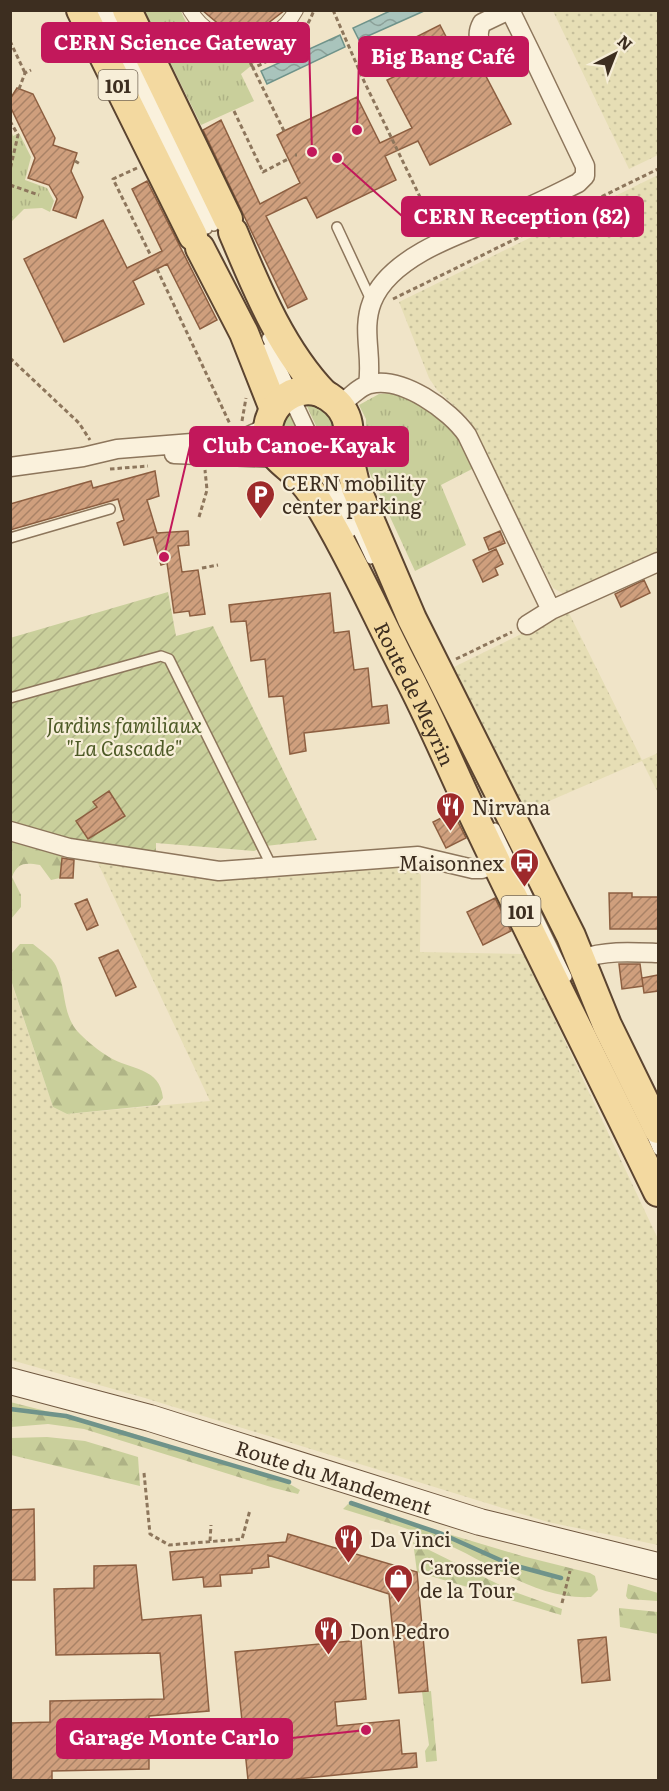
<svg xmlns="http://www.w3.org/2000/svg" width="669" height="1791" font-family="Literata,serif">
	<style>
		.farmland { fill: url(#farmland-dots) }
		.grass { fill: url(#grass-tufts) }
		.forest { fill: url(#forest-firs) }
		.garden { fill: url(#garden-furrows) }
		.water { fill: url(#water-waves); stroke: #6f938a; stroke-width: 1.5 }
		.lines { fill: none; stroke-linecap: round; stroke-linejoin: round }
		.stream { stroke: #6f938a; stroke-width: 4.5 }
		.building { fill: url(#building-hatch); stroke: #8d5f41; stroke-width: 1.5 }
		.service-casing { stroke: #8d765c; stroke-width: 12 }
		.pedestrian-casing { stroke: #8d765c; stroke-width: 16 }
		.minor-casing { stroke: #8d765c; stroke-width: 21 }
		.secondary-casing { stroke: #6f573f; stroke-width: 28 }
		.primary-casing { stroke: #5b4430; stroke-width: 32 }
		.path { stroke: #8d765c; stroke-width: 3; stroke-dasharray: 4.5 3; stroke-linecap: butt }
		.service { stroke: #faf1dc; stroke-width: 9 }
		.pedestrian { stroke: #faf1dc; stroke-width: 14 }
		.minor { stroke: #faf1dc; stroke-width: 18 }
		.secondary { stroke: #faf1dc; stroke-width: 26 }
		.primary { stroke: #f3d9a0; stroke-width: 28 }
		.labels { text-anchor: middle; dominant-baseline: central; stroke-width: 4.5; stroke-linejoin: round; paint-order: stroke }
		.shield { fill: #f7eed8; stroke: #756857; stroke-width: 1.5 }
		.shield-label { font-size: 18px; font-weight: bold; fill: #3d2e20 }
		.poi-label { font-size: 20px; fill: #3d2e20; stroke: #f7eed8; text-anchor: start }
		.street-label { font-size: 20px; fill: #3d2e20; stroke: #f7eed8 }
		.park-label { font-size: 20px; font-style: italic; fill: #4d5a26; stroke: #f7eed8 }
		.leader { fill: none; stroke: #c2185b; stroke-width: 2 }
		.callout-dot { fill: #c2185b; stroke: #f7eed8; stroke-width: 2 }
		.callout { fill: #c2185b; stroke: #c2185b; stroke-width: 2 }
		.callout-label { font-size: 21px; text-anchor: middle; font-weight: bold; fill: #fff }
	</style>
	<defs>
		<pattern id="farmland-dots" width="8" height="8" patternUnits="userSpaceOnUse" patternTransform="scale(1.5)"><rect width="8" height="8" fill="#e6deb5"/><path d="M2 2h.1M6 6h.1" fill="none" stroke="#c6bf9b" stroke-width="1.8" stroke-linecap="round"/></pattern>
		<pattern id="grass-tufts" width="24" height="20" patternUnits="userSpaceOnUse" patternTransform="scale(1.5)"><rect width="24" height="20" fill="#c9cf9b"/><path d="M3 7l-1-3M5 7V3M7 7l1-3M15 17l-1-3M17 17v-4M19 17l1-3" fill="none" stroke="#aeb285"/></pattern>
		<pattern id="forest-firs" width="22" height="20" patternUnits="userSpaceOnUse" patternTransform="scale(1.5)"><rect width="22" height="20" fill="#c9cf9b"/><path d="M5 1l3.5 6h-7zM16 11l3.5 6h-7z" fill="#aeb285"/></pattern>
		<pattern id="garden-furrows" width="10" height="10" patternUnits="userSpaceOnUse" patternTransform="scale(1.5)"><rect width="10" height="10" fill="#c9cf9b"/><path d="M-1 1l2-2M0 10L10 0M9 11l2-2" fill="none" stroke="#aeb285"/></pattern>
		<pattern id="water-waves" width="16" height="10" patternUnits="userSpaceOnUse" patternTransform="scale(1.5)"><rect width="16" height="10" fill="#a9c4bc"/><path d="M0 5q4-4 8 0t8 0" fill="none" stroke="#8ba098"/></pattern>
		<pattern id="building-hatch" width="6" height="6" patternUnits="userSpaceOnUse" patternTransform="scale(1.5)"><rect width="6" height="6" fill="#cf9f7d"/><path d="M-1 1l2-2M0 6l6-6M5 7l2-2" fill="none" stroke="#a98266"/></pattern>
	</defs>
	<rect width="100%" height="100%" fill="#f0e4c8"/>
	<path class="farmland" d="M553,11h105v144l-29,14z
		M658,175v380l-73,35 -21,4 -11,-6 -84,-169 -32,-29 -8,-12 -30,-76z
		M568,611l74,149 16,-7v40l-16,-32 -116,50 -74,-143z
		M96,859l89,14 223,-8 13,10 -1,77 104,2 134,285v306l-110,-23 -403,-124 -134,-38 -1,-382 43,129 14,7 143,-13z"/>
	<path class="grass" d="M145,11h36c14,39 58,51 94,35l-34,28 13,27 -53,24z
		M11,130l2,6 6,-3 12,24 -6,23 22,8 7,13 -4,11 -8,-4 -18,1 -13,13z
		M391,393c48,15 61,31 83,75l-33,17 25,60 -51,26 -48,-104 -2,-10 1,-38 -7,-14 20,-11z
		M305,402l18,4 14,23 -9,23z
		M289,409l24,50 -24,-6c-9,-16 -13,-28 0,-44z"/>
	<path class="forest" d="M11,838l47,14 4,4 -2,22 -9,2 -11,-15c-15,-2 -22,-3 -28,12l9,18v12l-10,12z
		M20,944h13c7,6 19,13 23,22 11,22 5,50 24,68 8,8 19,17 29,23 21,13 51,10 54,41l-6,7 -90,9 -14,-7 -42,-127 1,-27z
		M10,1402l115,29 161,51 14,8 -2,4 -24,-6 -190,-59 -36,-5 -37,3z
		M47,1437l38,4 53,16 2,29 -129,-31v-17z
		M348,1504l174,52 68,17 5,3 3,14 -7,7c-55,3 -102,-35 -151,-56 -31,-13 -65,-22 -97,-32z
		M413,1542l99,49 50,18 -1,6 -144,-43z
		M628,1584l30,9v8l-30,-2 -2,-3z
		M619,1608l39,4v22l-38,-7z
		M431,1691l6,70 -11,1 -1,-11 4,-6 -7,-53z"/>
	<path class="garden" d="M168,592l8,44 37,-10 104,214 -51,6 -12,5 -98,-8v15l-145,-32 -1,-188z"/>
	<path class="water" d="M392,10l32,1 -65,29 -6,-12z
		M340,35l5,12 -78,37 -6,-13z"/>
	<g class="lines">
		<path class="stream" d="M10,1409l56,7 223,66
			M351,1503l91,31 67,30 52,14"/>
	</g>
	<path class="building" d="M202,10h83l-22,17 -16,4 -26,-5z
		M440,25l13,25 15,-8 43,82 -81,41 -12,-24 -33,15 11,24 -79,38 -11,-21 -40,19 41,83 -19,9 -85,-178 18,-10 39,84 40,-21 -23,-48 7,-4 73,-34 23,46 32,-15 -25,-48 15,-7 -12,-23z
		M17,88l16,6 22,44 -2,7 24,8 -6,18 12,26 -7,21 -23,-8 4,-11 -8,-14 -21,-7 7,-20 -25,-52v-7z
		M147,181l70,139 -17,9 -33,-65 -34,17 11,23 -80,38 -40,-83 79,-39 24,48 35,-17 -30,-62z
		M155,471l4,25 -12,4 10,33 31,-2 1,14 -11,1 4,26 16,-2 7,44 -15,2 -1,-5 -15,2 -7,-50 -6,2 -8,-28 -29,8 -7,-22 7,-3 -6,-21 -108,31v-26l81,-23 2,7z
		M500,531l5,12 -16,7 -5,-12z
		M496,549l7,15 -8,4 3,7 -15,7 -10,-22z
		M644,580l6,13 -29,14 -6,-13z
		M330,593l4,40 15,-2 5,39 14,-2 4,39 15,-2 2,18 -85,10 2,18 -16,3 -7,-58 -14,1 -4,-38 -14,2 -5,-40 -15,1 -2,-17z
		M109,791l16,25 -37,23 -12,-18 21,-14 -4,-5z
		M453,812l13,26 -20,10 -13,-26z
		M62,858l12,2 -1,18h-13z
		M609,893h23v4h26v32h-48z
		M495,898l16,33 -28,14 -16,-33z
		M87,899l11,26 -11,5 -12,-26z
		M118,950l18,37 -20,9 -17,-38z
		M619,964h21l3,22 -21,3z
		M658,975v16l-14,2 -2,-15z
		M34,1509l1,71h-25v-70z
		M288,1534l129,38 11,119 -29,2 -10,-99 -121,-39 1,12 -17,2v4l-32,2 1,11 -17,1 -1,-10 -30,3 -3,-28 116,-10z
		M136,1565l6,55 59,-5 8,96 -60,5v53l-97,2v9h-42v-57l40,-1v-21l114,-2 -4,-46 -104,2 -2,-66 40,-1v-22z
		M606,1637l4,43 -28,3 -4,-43z
		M361,1640l5,59 -31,3 2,24 62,-6 3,34 14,-1 1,14 -121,12 -48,1 -13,-128z"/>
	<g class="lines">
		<defs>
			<path id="service" d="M100,10l107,219
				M109,10l105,216
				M337,227l35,75
				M267,338l104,221
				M265,349l86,183
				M10,538l100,-29
				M10,698l151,-42 8,3 103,208
				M495,828l72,149
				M650,1132l8,18"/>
			<path id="pedestrian" d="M190,10c24,41 83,44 106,0"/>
			<path id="minor" d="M510,10l22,45
				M368,384c5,-28 -7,-54 4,-82 19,-49 99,-72 144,-90 21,-8 42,-19 62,-29l7,-7v-10l-53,-111 -15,-7 -28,2c-11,-6 -13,-16 -7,-27l27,-13
				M339,406c9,-7 21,-20 31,-22 32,-8 80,26 97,51l84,175
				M174,454l104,4
				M10,467l73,-10 34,-8 125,-10 26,-12
				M527,625l24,-15 107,-48
				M10,831l59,17 150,23 199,-15 55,13h9l15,-6
				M581,959c25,-9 52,-7 77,-6"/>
			<g id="secondary">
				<path id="s1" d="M10,1381l140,37 330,104 178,44"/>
			</g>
			<g id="primary">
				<path d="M81,10l112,226"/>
				<path d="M127,10l101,209"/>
				<path d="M233,232c24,57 48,117 91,162"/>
				<path d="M200,248l44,85 30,76"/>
				<path d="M346,446l10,42 56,131 159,317 36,89 51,104"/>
				<path id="s2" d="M284,463c49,29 90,-36 45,-66 -32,-22 -73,14 -58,50 5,12 16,18 25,27 9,9 17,20 23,30 33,54 58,112 87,168 28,53 50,108 76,161 57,120 118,239 176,359"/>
			</g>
		</defs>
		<use href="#service" class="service-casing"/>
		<use href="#pedestrian" class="pedestrian-casing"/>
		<use href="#minor" class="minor-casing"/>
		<use href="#secondary" class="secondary-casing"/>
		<use href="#primary" class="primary-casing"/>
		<path class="path" d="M333,10l30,69 72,149
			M10,41l15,32
			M247,56l6,12
			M19,89l6,-16 6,-3
			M234,111l29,61 25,-13
			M10,121l8,14 -8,35
			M284,131l-31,-63c29,-13 50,-28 61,-58
			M295,155h2
			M75,161l5,3
			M137,168l-24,11 38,77
			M10,185l29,10
			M157,269l73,155
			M393,299l265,-130
			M10,358l69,65 11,17
			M242,421l4,-23
			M110,469l38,-3
			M199,517l8,-27 -2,-20
			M202,568l16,-3
			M456,659l56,-27
			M144,1473l6,61 19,11 73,-6 8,-29
			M210,1541l1,-16
			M562,1603l8,-32"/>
		<use href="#service" class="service"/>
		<use href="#pedestrian" class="pedestrian"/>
		<use href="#minor" class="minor"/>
		<use href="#secondary" class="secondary"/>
		<use href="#primary" class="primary"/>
	</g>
	<defs>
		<symbol id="parking-pin" viewBox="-11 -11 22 30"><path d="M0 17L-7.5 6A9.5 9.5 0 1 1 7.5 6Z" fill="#9e2a2b" stroke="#f7eed8"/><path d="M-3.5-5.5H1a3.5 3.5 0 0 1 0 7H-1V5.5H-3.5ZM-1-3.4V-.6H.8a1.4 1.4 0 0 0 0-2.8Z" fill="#fff"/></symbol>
		<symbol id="restaurant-pin" viewBox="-11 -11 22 30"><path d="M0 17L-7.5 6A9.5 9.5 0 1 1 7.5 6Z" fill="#9e2a2b" stroke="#f7eed8"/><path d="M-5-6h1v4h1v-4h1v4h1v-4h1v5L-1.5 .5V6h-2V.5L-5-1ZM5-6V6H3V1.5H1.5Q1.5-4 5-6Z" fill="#fff"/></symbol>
		<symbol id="bus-pin" viewBox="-11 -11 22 30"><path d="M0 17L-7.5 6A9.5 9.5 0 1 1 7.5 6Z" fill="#9e2a2b" stroke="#f7eed8"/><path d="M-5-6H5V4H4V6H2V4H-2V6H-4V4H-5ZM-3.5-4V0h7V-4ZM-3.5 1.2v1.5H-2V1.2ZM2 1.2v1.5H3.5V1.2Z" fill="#fff"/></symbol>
		<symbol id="shop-pin" viewBox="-11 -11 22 30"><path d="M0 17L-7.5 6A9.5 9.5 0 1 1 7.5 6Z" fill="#9e2a2b" stroke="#f7eed8"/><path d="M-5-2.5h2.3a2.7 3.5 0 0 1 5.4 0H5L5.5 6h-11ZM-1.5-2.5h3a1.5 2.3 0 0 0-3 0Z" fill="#fff"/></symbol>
	</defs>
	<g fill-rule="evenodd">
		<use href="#parking-pin" x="244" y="478" width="33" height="45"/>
		<use href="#restaurant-pin" x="434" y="790" width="33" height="45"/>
		<use href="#bus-pin" x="508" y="846" width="33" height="45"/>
		<use href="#restaurant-pin" x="332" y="1522" width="33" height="45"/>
		<use href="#shop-pin" x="382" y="1562" width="33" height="45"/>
		<use href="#restaurant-pin" x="312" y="1614" width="33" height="45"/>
	</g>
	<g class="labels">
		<g class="shield">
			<rect x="98.5" y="70" width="39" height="30" rx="4.5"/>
			<rect x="501.5" y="896" width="39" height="30" rx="4.5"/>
		</g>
		<g class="shield-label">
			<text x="118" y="85">101</text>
			<text x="521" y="911">101</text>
		</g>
		<g class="poi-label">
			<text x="282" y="482">CERN mobility<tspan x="282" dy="23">center parking</tspan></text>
			<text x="472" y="806">Nirvana</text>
			<text x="504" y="862" text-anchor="end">Maisonnex</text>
			<text x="370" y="1538">Da Vinci</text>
			<text x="420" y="1566">Carosserie<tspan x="420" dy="23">de la Tour</tspan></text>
			<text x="350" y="1630">Don Pedro</text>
		</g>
		<g class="street-label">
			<text stroke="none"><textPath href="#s2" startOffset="518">Route de Meyrin</textPath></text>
			<text stroke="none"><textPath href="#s1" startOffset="338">Route du Mandement</textPath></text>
		</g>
		<g class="park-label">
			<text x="124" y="724">Jardins familiaux<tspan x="124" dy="23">"La Cascade"</tspan></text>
		</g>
	</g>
	<path class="leader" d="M312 152L309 42M357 130L359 56M337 158L402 216M164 557L190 446M366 1730L292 1738"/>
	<g class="callout-dot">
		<circle cx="312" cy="152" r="6"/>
		<circle cx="357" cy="130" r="6"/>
		<circle cx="337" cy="158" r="6"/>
		<circle cx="164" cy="557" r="6"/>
		<circle cx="366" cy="1730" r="6"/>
	</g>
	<g class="callout">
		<rect x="42" y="23" width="267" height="39" rx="6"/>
		<rect x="359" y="37" width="169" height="39" rx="6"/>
		<rect x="402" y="197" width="241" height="39" rx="6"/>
		<rect x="190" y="427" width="218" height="39" rx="6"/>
		<rect x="57" y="1719" width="235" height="39" rx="6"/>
	</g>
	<g class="callout-label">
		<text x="175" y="50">CERN Science Gateway</text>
		<text x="443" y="64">Big Bang Café</text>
		<text x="522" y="224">CERN Reception (82)</text>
		<text x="299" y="453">Club Canoe-Kayak</text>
		<text x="174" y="1745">Garage Monte Carlo</text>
	</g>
	<rect width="669" height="1791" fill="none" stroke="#3d2e20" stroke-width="24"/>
	<g transform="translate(615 54) rotate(42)" stroke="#f7eed8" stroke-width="4.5" paint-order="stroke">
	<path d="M0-4.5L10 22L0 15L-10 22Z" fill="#3d2e20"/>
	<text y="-9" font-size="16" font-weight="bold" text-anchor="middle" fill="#3d2e20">N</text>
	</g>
</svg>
